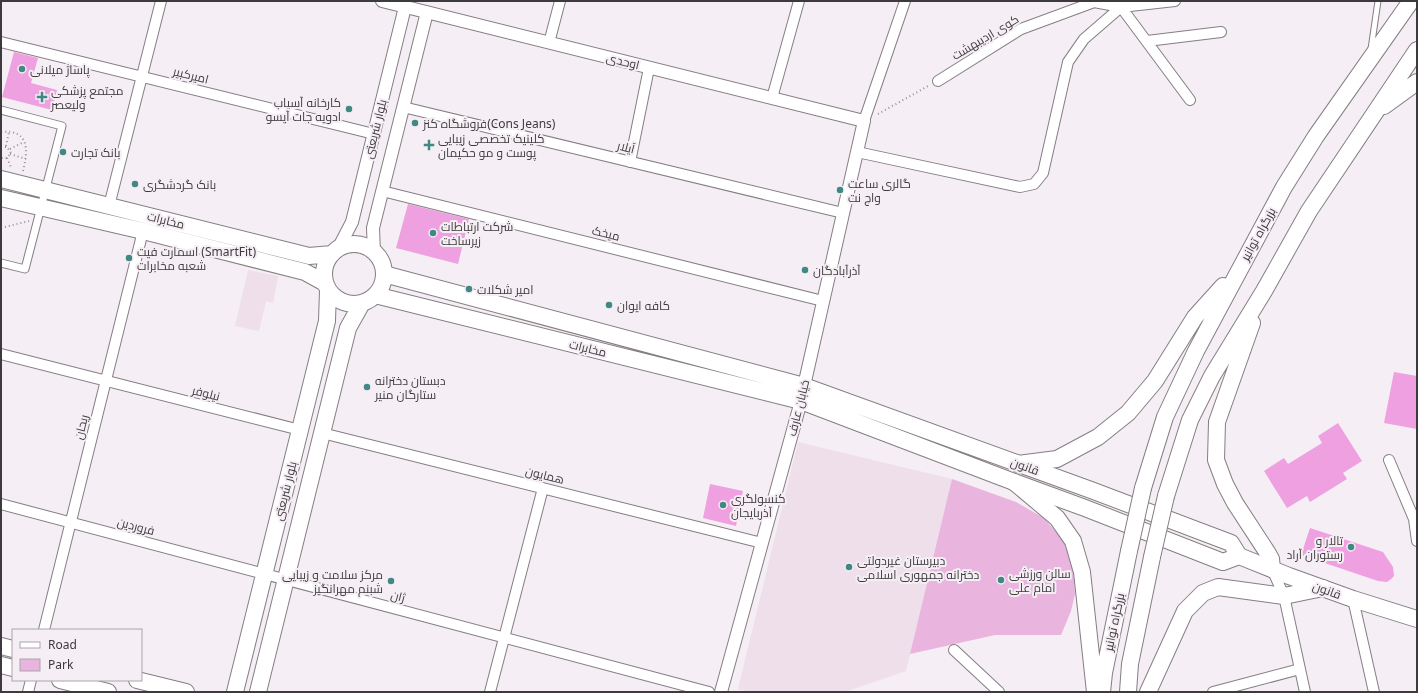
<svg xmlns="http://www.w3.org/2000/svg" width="1418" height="693" font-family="'Noto Sans',Cairo,sans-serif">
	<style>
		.built { fill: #eedfea }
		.green { fill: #e9b4de }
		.building { fill: #efa0e0 }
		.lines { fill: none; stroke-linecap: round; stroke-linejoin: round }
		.service-casing { stroke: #857e83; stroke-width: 7 }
		.pedestrian-casing { stroke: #857e83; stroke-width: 9 }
		.minor-casing { stroke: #857e83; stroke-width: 12 }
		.tertiary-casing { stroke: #857e83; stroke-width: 14 }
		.primary-casing { stroke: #857e83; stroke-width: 18 }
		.trunk-casing { stroke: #857e83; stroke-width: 18 }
		.path { stroke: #969196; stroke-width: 2; stroke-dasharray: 1 3; stroke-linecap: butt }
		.service { stroke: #fff; stroke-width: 5 }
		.pedestrian { stroke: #fff; stroke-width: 7 }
		.minor { stroke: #fff; stroke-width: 10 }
		.tertiary { stroke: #fff; stroke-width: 12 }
		.primary { stroke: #fff; stroke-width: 16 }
		.trunk { stroke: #fff; stroke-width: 16 }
		.trunk-bridge-casing { stroke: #857e83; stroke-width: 18; stroke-linecap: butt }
		.trunk-bridge { stroke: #fff; stroke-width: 16 }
		.poi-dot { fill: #418885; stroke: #f5eef4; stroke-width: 1.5 }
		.labels { text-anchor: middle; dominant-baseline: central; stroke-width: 4; stroke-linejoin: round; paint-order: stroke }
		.street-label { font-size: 12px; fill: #3d3a3d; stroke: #f5eef4 }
		.poi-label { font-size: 12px; fill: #3d3a3d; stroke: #f5eef4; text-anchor: start }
	</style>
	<rect width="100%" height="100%" fill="#f5eef4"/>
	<path class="built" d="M248,270l30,6 -5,27 -7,-2 -7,30 -24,-5z
		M798,442l154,37 -46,192 -61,21h-95l-12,-3z"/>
	<path class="green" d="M952,479l64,23 28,16 20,24 9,24 2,28 -4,17 -10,24h-66l-85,19z"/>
	<path class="building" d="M14,52l24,6 -7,25 26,7 -5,20 -50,-13z
		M408,204l61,15 -11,45 -62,-16z
		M1394,372l23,4v53l-33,-6z
		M1338,423l24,38 -19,12 4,6 -37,23 -3,-6 -20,12 -23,-37 20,-13 4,6 34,-21 -4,-7z
		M710,484l33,7 -7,35 -33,-8z
		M1310,528l73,24 10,15 1,9 -3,3 -4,3 -9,-1 -77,-26z"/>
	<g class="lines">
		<defs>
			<path id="service" d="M1371,49l7,-48"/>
			<path id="pedestrian" d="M1,110l61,16 -37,143 -24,-6"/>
			<path id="minor" d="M1147,41l74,-9
				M1,42l373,92
				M549,43l11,-42
				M938,81l83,-52 73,-27 27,5 54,-6
				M772,98l27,-97
				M403,107l440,106
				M864,121l41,-120
				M857,152l163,35 14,-3 9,-11 25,-111 16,-23 37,-32 69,93
				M630,162l19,-94
				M382,191l441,110
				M109,206l52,-205
				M1,354l299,76
				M322,433l440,110
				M1389,460l25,59 3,-4
				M1,504l708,188
				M1414,519l3,22
				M1272,569l12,27 21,96
				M1353,599l21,93
				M44,630l99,-399
				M954,650l45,42
				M28,692l3,-12
				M490,692l53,-204
				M1213,692l87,-23"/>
			<path id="tertiary" d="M382,1l482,120 -60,265
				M338,249l14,-27 53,-215
				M374,253l-1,-25 54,-216
				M721,692l80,-291"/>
			<path id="primary" d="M1,179l308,77 23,-2
				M1,198l142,33 162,41 20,11
				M324 274a30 30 0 1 1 60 0a30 30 0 1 1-60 0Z
				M384,274l420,112 287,104 140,53 8,13 50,20 64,23 64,20
				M375,295l426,106 213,81 71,26 138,54 16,-6
				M1,646l12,3
				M1,665l12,3
				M60,680l48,12
				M137,680l49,12
				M235,692l92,-371 1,-31
				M258,692l90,-364 14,-25"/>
			<path id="trunk" d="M1384,106l33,-24
				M1252,323l-35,99 -1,38 9,24 10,19 32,49 4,7 1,10
				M1018,464l39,-5 41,-22 30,-24 27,-32 40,-64 28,-31
				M1014,482l43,36 16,23 9,31 13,120
				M1143,488l22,-71 31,-66 88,-164 32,-51 95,-135
				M1166,496l24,-76 22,-44 52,-85 45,-80 108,-161
				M1102,692l2,-19 25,-122
				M1128,692l2,-28 22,-107
				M1148,692l37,-81 18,-18 15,-6 66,9 39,-8"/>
		</defs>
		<use href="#service" class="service-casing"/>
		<use href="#pedestrian" class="pedestrian-casing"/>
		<use href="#minor" class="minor-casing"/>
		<use href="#tertiary" class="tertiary-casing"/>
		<use href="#primary" class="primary-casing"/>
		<use href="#trunk" class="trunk-casing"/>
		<path class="path" d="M878,114l52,-29
			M1,132c29,-3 27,19 22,39
			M6,146l3,-14
			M1,147h6l4,6 -4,5h-6
			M10,149l14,-7
			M10,154l16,5
			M7,158l4,9
			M1,228l28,-7"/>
		<use href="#service" class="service"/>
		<use href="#pedestrian" class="pedestrian"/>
		<use href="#minor" class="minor"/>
		<use href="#tertiary" class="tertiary"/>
		<use href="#primary" class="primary"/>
		<use href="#trunk" class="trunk"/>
		<defs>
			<path id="trunk-bridge" d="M1129,551l14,-63
				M1152,557l14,-61"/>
		</defs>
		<use href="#trunk-bridge" class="trunk-bridge-casing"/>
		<use href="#trunk-bridge" class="trunk-bridge"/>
	</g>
	<g class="poi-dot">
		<circle cx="22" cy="69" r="4"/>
		<path d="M40 91h4v4h4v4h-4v4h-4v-4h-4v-4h4z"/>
		<circle cx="349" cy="109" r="4"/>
		<circle cx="415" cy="123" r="4"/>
		<path d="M427 139h4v4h4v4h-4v4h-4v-4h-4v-4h4z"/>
		<circle cx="63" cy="152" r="4"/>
		<circle cx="135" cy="184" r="4"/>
		<circle cx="840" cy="190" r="4"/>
		<circle cx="433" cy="233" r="4"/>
		<circle cx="129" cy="258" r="4"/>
		<circle cx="805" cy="270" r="4"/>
		<circle cx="469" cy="289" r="4"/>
		<circle cx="609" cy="305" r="4"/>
		<circle cx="367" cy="387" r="4"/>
		<circle cx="723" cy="505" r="4"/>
		<circle cx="1351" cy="547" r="4"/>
		<circle cx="849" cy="567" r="4"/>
		<circle cx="1001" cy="580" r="4"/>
		<circle cx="391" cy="581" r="4"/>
	</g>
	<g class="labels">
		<g class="street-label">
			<text transform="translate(985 37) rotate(-31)">کوی اردیبهشت</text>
			<text transform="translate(623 61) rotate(14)">اوحدی</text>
			<text transform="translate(191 75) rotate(14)">امیرکبیر</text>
			<text transform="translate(375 129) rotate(-76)">بلوار شریعتى</text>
			<text transform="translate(626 147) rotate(14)">آیلار</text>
			<text transform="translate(166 220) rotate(14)">مخابرات</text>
			<text transform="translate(606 233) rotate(14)">میخک</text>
			<text transform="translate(1258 234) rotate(-61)">بزرگراه توانیر</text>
			<text transform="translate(588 348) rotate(14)">مخابرات</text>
			<text transform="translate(206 393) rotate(14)">نیلوفر</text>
			<text transform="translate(798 408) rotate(-76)">خیابان عارف</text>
			<text transform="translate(81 427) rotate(-76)">ریحان</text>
			<text transform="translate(1025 466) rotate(20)">قانون</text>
			<text transform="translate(545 475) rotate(14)">همایون</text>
			<text transform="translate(285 491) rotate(-76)">بلوار شریعتى</text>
			<text transform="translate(136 526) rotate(15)">فروردین</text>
			<text transform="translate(1327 590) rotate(20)">قانون</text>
			<text transform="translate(398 596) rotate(15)">ژان</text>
			<text transform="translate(1114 622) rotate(-78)">بزرگراه توانیر</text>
		</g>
		<g class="poi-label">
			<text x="30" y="69">پاساژ میلانی</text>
			<text x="51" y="90">مجتمع پزشکی<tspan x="51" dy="14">ولیعصر</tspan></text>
			<text x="341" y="102" text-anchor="end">کارخانه آسیاب<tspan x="341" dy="14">ادویه جات آیسو</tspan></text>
			<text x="423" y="123">فروشگاه کنز(Cons Jeans)</text>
			<text x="438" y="138">کلینیک تخصصی زیبایی<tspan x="438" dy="14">پوست و مو حکیمان</tspan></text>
			<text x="71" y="152">بانک تجارت</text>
			<text x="848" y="183">گالری ساعت<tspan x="848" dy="14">واچ نت</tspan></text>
			<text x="143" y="184">بانک گردشگری</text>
			<text x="441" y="226">شرکت ارتباطات<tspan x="441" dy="14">زیرساخت</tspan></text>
			<text x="137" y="251">اسمارت فیت (SmartFit)<tspan x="137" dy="14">شعبه مخابرات</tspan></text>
			<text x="813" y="270">آذرآبادگان</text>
			<text x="477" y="289">امیر شکلات</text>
			<text x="617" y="305">کافه ایوان</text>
			<text x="375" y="380">دبستان دخترانه<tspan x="375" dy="14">ستارگان منیر</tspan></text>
			<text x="731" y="498">کنسولگری<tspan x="731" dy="14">آذربایجان</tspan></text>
			<text x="1343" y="540" text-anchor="end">تالار و<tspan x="1343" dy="14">رستوران آراد</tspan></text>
			<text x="857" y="560">دبیرستان غیردولتی<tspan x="857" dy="14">دخترانه جمهوری اسلامی</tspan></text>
			<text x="1009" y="573">سالن ورزشی<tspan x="1009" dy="14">امام علی</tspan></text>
			<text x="383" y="574" text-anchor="end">مرکز سلامت و زیبایی<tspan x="383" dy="14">شبنم مهرانگیز</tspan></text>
		</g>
	</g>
	<rect width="1418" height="693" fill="none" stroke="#3d3a3d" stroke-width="4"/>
	<rect x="12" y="629" width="130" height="52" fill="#f5eef4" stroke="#aba6ab"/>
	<rect x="20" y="642" width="20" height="6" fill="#ffffff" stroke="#aba6ab"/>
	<text x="48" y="649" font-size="12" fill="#3d3a3d">Road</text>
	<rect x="20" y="659" width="20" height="12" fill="#e9b4de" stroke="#aba6ab"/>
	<text x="48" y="669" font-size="12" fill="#3d3a3d">Park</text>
</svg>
